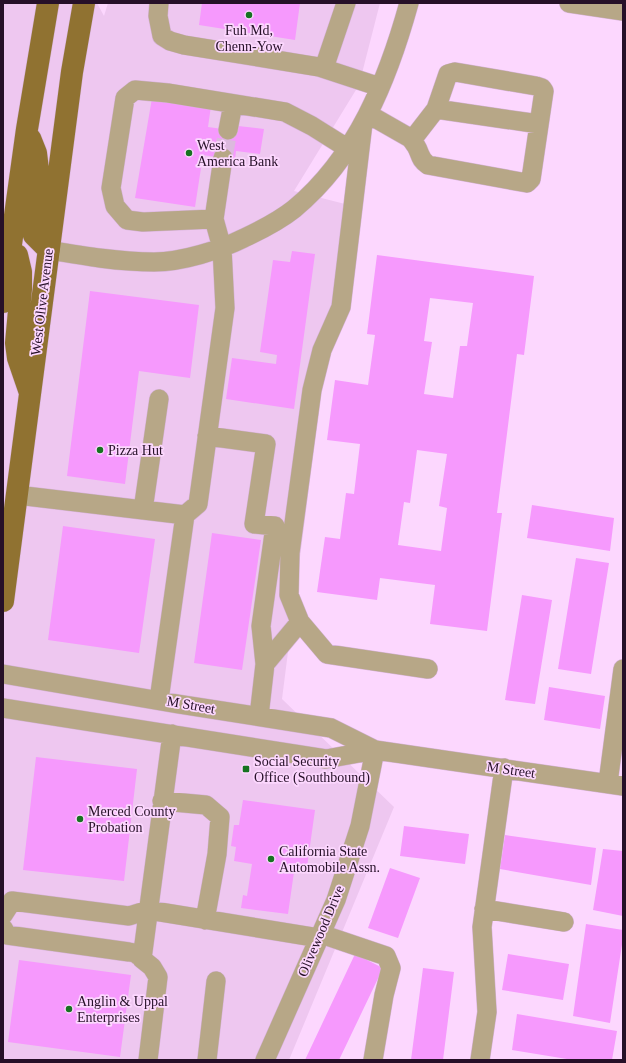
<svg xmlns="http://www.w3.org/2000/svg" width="626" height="1063" font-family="'Times New Roman',serif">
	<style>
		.built { fill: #eec7f0 }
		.building { fill: #f699fd; fill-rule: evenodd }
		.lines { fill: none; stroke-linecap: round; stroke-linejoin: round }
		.minor-tunnel { stroke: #dcb9de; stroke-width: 19; stroke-dasharray: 19 10; stroke-linecap: butt }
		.minor-casing { stroke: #d5b3d7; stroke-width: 20 }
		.major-casing { stroke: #d5b3d7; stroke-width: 23 }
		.minor { stroke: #b7a787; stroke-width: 19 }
		.major { stroke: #907231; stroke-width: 22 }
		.poi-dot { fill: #157220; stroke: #fcd7fe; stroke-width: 1.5 }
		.labels { text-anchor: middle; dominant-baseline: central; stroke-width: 3.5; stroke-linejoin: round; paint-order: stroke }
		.poi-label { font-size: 14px; fill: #261028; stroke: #fcd7fe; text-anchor: start }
		.street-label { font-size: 14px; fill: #261028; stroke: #fcd7fe }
	</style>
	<rect width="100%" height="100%" fill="#fcd7fe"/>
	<path class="built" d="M3,3h94l7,13 4,-13h272l-21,82 -65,106 51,13 -63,495 112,108 -105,253h-286z"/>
	<path class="building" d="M202,3h98l-5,37 -96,-15z
		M152,98l59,8 -3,21 29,4 1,-5 26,3 -4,25 -24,-3 -1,9 -32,-5 -8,52 -60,-9z
		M292,251l23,3 -21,155 -68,-10 6,-41 44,6 1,-9 -17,-3 13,-92 17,2z
		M377,255l157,21 -10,79 -7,-1 -20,159h5l-15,118 -57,-7 5,-39 -55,-7 -3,22 -60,-8 8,-55 15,2 6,-46 8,1 6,-50 -33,-4 8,-60 33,5 7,-50 -8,-1zM430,298l43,5 -6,43h-7l-7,52 -29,-4 8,-52 -8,-1zM417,450l30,4 -8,52 8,2 -6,43 -43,-6 6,-43 6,1z
		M90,291l109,14 -9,73 -51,-7 -14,113 -58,-8z
		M532,505l82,13 -4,33 -83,-13z
		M63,526l92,13 -16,114 -91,-13z
		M212,533l49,7 -19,130 -48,-7z
		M576,558l33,5 -18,111 -33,-5z
		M522,595l30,5 -17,104 -30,-4z
		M549,687l56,9 -5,33 -56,-9z
		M36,757l101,12 -13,112 -101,-11z
		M243,800l72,10 -8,57 -12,-2 -7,49 -47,-6 2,-13 4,1 5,-32 -18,-3 2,-14 -5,-1 3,-21h5z
		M404,826l65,8 -4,30 -65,-8z
		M505,835l91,13 -5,37 -91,-16z
		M603,849l20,2v65l-30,-6z
		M390,868l30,10 -22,60 -30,-10z
		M586,924l37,6v8l-13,85 -37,-7z
		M355,954l28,14 -44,92h-34z
		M508,954l61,10 -6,36 -61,-10z
		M19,960l112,15 -11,82 -112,-15z
		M423,968l31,4 -11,88h-32z
		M517,1014l100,17 -5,29h-39l-61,-10z"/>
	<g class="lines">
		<path class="minor-tunnel" d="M223,158l5,-28"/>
		<defs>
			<path id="minor" d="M159,3l-1,13 4,20 8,5 14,4 135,22 61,20
				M569,3l54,8
				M324,68l22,-65
				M436,109l103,15
				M368,114l42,24c2,2 4,5 6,8 5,8 3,13 12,19l99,18 4,-4 13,-88 -2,-3 -6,-2 -81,-14 -7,2 -12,35 -24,31
				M228,130l5,-26
				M214,219l9,-61
				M49,250c35,6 70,12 105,12 28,0 66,-12 90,-24 17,-8 35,-17 50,-29 63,-52 94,-130 115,-206
				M207,436l59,8 -12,80 21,2 -14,100 4,38 -6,52
				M17,495l168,20 -26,185
				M143,510l16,-111
				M185,515l13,-11 27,-196 -3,-60 -8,-29 -71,3 -16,-2 -12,-14 -4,-18 14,-90 10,-8 33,3 117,19 27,14 35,22
				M300,622l27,32 101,15
				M265,664l35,-42 -11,-27 1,-42 22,-163 10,-40 19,-43 22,-184
				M3,674l175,30 153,24 44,22
				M3,708l323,51 49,-9 248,36
				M608,783l15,-114
				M162,801l44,4 14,12 -3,37 -12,66
				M484,909l80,13
				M3,915l9,-14 117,15 19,-6 171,28
				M3,928l4,7 122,17 6,1 7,5
				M321,934l65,22 5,12 -7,27 -11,65
				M148,1060l10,-83 -6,-10 -10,-8 30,-225
				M207,1060l9,-79
				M265,1060l71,-160 24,-74 15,-76
				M480,1060l7,-48 -5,-85 22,-159"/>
			<path id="major" d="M30,138l6,15 2,17 -7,55 3,10 15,15
				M17,255l4,17v17l-5,54 2,15 11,32
				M3,302l24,-173 21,-126
				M3,601l69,-529 12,-69"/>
		</defs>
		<use href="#minor" class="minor-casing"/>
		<use href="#major" class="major-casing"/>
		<use href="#minor" class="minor"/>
		<use href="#major" class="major"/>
	</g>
	<g class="poi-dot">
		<circle cx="249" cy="15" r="4"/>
		<circle cx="189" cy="153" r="4"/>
		<circle cx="100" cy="450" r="4"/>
		<rect x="242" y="765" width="8" height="8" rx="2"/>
		<circle cx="80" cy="819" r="4"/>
		<circle cx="271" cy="859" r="4"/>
		<circle cx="69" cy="1009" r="4"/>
	</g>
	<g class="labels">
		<g class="poi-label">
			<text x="249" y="30" text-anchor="middle">Fuh Md,<tspan x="249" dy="16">Chenn-Yow</tspan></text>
			<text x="197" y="145">West<tspan x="197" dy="16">America Bank</tspan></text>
			<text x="108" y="450">Pizza Hut</text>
			<text x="254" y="761">Social Security<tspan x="254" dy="16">Office (Southbound)</tspan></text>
			<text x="88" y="811">Merced County<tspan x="88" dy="16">Probation</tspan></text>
			<text x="279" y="851">California State<tspan x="279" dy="16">Automobile Assn.</tspan></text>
			<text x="77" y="1001">Anglin &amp; Uppal<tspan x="77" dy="16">Enterprises</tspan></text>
		</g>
		<g class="street-label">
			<text transform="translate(42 302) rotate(-83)">West Olive Avenue</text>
			<text transform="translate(191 705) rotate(10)">M Street</text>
			<text transform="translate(511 770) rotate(8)">M Street</text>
			<text transform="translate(321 931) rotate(-67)">Olivewood Drive</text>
		</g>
	</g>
	<rect width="626" height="1063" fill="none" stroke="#261028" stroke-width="8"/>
</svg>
